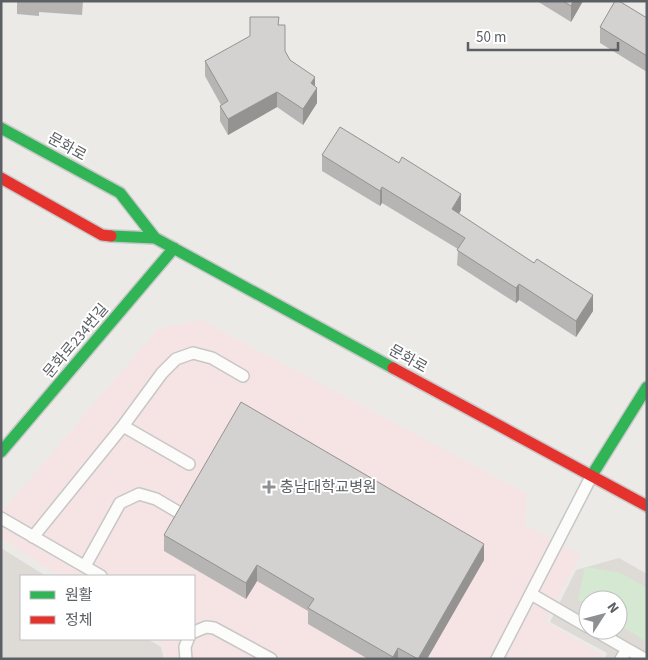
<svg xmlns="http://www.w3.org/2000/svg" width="648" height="660" font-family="'Source Sans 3','Noto Sans KR',sans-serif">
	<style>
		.education { fill: #dedbd6; fill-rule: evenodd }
		.medical { fill: #f5e4e3 }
		.green { fill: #d5e8d1 }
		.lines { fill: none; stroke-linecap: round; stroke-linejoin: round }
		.lane-casing { stroke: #c7c7c8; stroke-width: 14 }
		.fast-casing { stroke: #c8c8c9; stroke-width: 14 }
		.jam-casing { stroke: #c8c8c9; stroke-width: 14 }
		.lane { stroke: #fcfcfb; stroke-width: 11 }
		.fast { stroke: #30b455; stroke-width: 11 }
		.jam { stroke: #e5322d; stroke-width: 11 }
		.wall { fill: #b6b5b4 }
		.shaded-wall { fill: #949392 }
		.building { fill: #d4d2d1; stroke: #949392 }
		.poi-dot { fill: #8e9092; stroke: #fff; stroke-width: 2 }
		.labels { text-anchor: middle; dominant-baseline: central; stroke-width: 4; stroke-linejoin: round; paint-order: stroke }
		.street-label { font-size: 15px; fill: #5c6065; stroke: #fff }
		.poi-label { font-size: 15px; fill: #5c6065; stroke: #fff; text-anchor: start }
	</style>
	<rect width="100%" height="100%" fill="#eceae7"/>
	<path class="education" d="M1,548l45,28h-25v63h127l13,8 3,12h-163z
		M619,558l28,16v85h-42l2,-6 -57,-31 26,-52zM588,600h30v30h-30z"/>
	<path class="medical" d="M201,320l325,173 -1,32 56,30 -36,66 58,35 -1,3h-436l-3,-14 -10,-6h41v-63h-135l-58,-38v-25l157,-184z"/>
	<path class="green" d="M585,567l36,6 26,15v54l-29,-18v-24h-30v6l-10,-6z"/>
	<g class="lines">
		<defs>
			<path id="lane" d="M123,426l66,38
				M1,518l100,58
				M33,537l90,-111 39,-53 14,-14 17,-6 19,5 31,18
				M85,566l35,-63 19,-9 17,5 22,13
				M531,594l57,33
				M594,630l33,19 -6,10
				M194,632l12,-5 8,1 57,31
				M627,649l18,10
				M186,659l-1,-12 3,-8
				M497,659l95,-184"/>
			<path id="fast" d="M1,128l119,65 35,45
				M111,236l44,2 238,130
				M1,452l173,-204
				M592,475l55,-88"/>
			<path id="jam" d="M1,178l101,57 9,1
				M393,368l254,138"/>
		</defs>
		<use href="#lane" class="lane-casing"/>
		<use href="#fast" class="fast-casing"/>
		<use href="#jam" class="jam-casing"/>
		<use href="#lane" class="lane"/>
		<use href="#fast" class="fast"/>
		<use href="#jam" class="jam"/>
	</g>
	<path class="wall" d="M17,1h66l-1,14 -43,-3v4l-22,-2z
		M537,1h46l-12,21z
		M647,18v54l-47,-29v-16z
		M279,25l6,26 5,9 25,26 2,17 -14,22 -26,-18 -49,28 -8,-14v-15l1,-1 -16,-29v-15z
		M322,155l139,55 -2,4 134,97 -17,26 -57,-37 -3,3 -59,-38 1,-16 -76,-46 -2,3 -58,-35z
		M164,535l320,25 -57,99h-59l-60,-35v-13l-51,-30 -11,18 -82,-48z"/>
	<path class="shaded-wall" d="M573,1h10l-12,21v-16z
		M315,77v14l2,-3v15l-14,22v-16l8,-26z
		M277,92v15l-49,28v-16z
		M382,187v16l-2,3v-15z
		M461,194v16l-9,15v-16z
		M519,284v16l-3,3v-15z
		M593,295v16l-17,26v-16z
		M484,544v16l-57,99h-9z
		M257,565v16l-11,18v-16z
		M398,648v11h-5v-2z"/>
	<path class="building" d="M563,1h10l-2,5z
		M615,1h4l28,17v38l-47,-29z
		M250,17h29l-1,8h7v26l5,9 25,17 -4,6 6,5 -14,21 -26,-17 -49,27 -8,-13 8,-5 -23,-40 45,-25z
		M340,127l59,36 3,-6 59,37 -9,15 82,54 3,-4 56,36 -17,26 -57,-37 -3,4 -59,-38 8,-12 -83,-51 -2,4 -58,-36z
		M241,402l243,142 -66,115 -20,-11 -5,9 -85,-49 6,-9 -57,-34 -11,18 -82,-48z"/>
	<path class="poi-dot" d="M266.5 479.5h5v5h5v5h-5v5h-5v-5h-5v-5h5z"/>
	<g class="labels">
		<g class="street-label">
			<text transform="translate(67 147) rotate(29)">문화로</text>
			<text transform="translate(76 341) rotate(-50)">문화로234번길</text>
			<text transform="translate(408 359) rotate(29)">문화로</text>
		</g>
		<g class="poi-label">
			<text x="280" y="487">충남대학교병원</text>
		</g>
	</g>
	<rect width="648" height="660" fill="none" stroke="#5c6065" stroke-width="5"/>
	<rect x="20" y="575" width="175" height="65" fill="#ffffff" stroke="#bebfc1"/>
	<rect x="30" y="591" width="25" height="8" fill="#30b455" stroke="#bebfc1"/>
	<text x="65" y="600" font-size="15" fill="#5c6065">원활</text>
	<rect x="30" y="616" width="25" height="8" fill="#e5322d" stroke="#bebfc1"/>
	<text x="65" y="625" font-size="15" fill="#5c6065">정체</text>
	<g transform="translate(603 615) rotate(54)"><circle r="24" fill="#ffffff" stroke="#bebfc1"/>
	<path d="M0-4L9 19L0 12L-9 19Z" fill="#8e9092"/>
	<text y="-8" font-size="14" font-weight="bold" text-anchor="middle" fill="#5c6065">N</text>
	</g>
	<path d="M468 42v8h150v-8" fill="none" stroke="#5c6065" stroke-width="2.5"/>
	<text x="476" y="42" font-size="15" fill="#5c6065" stroke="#ffffff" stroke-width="4" paint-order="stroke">50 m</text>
</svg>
